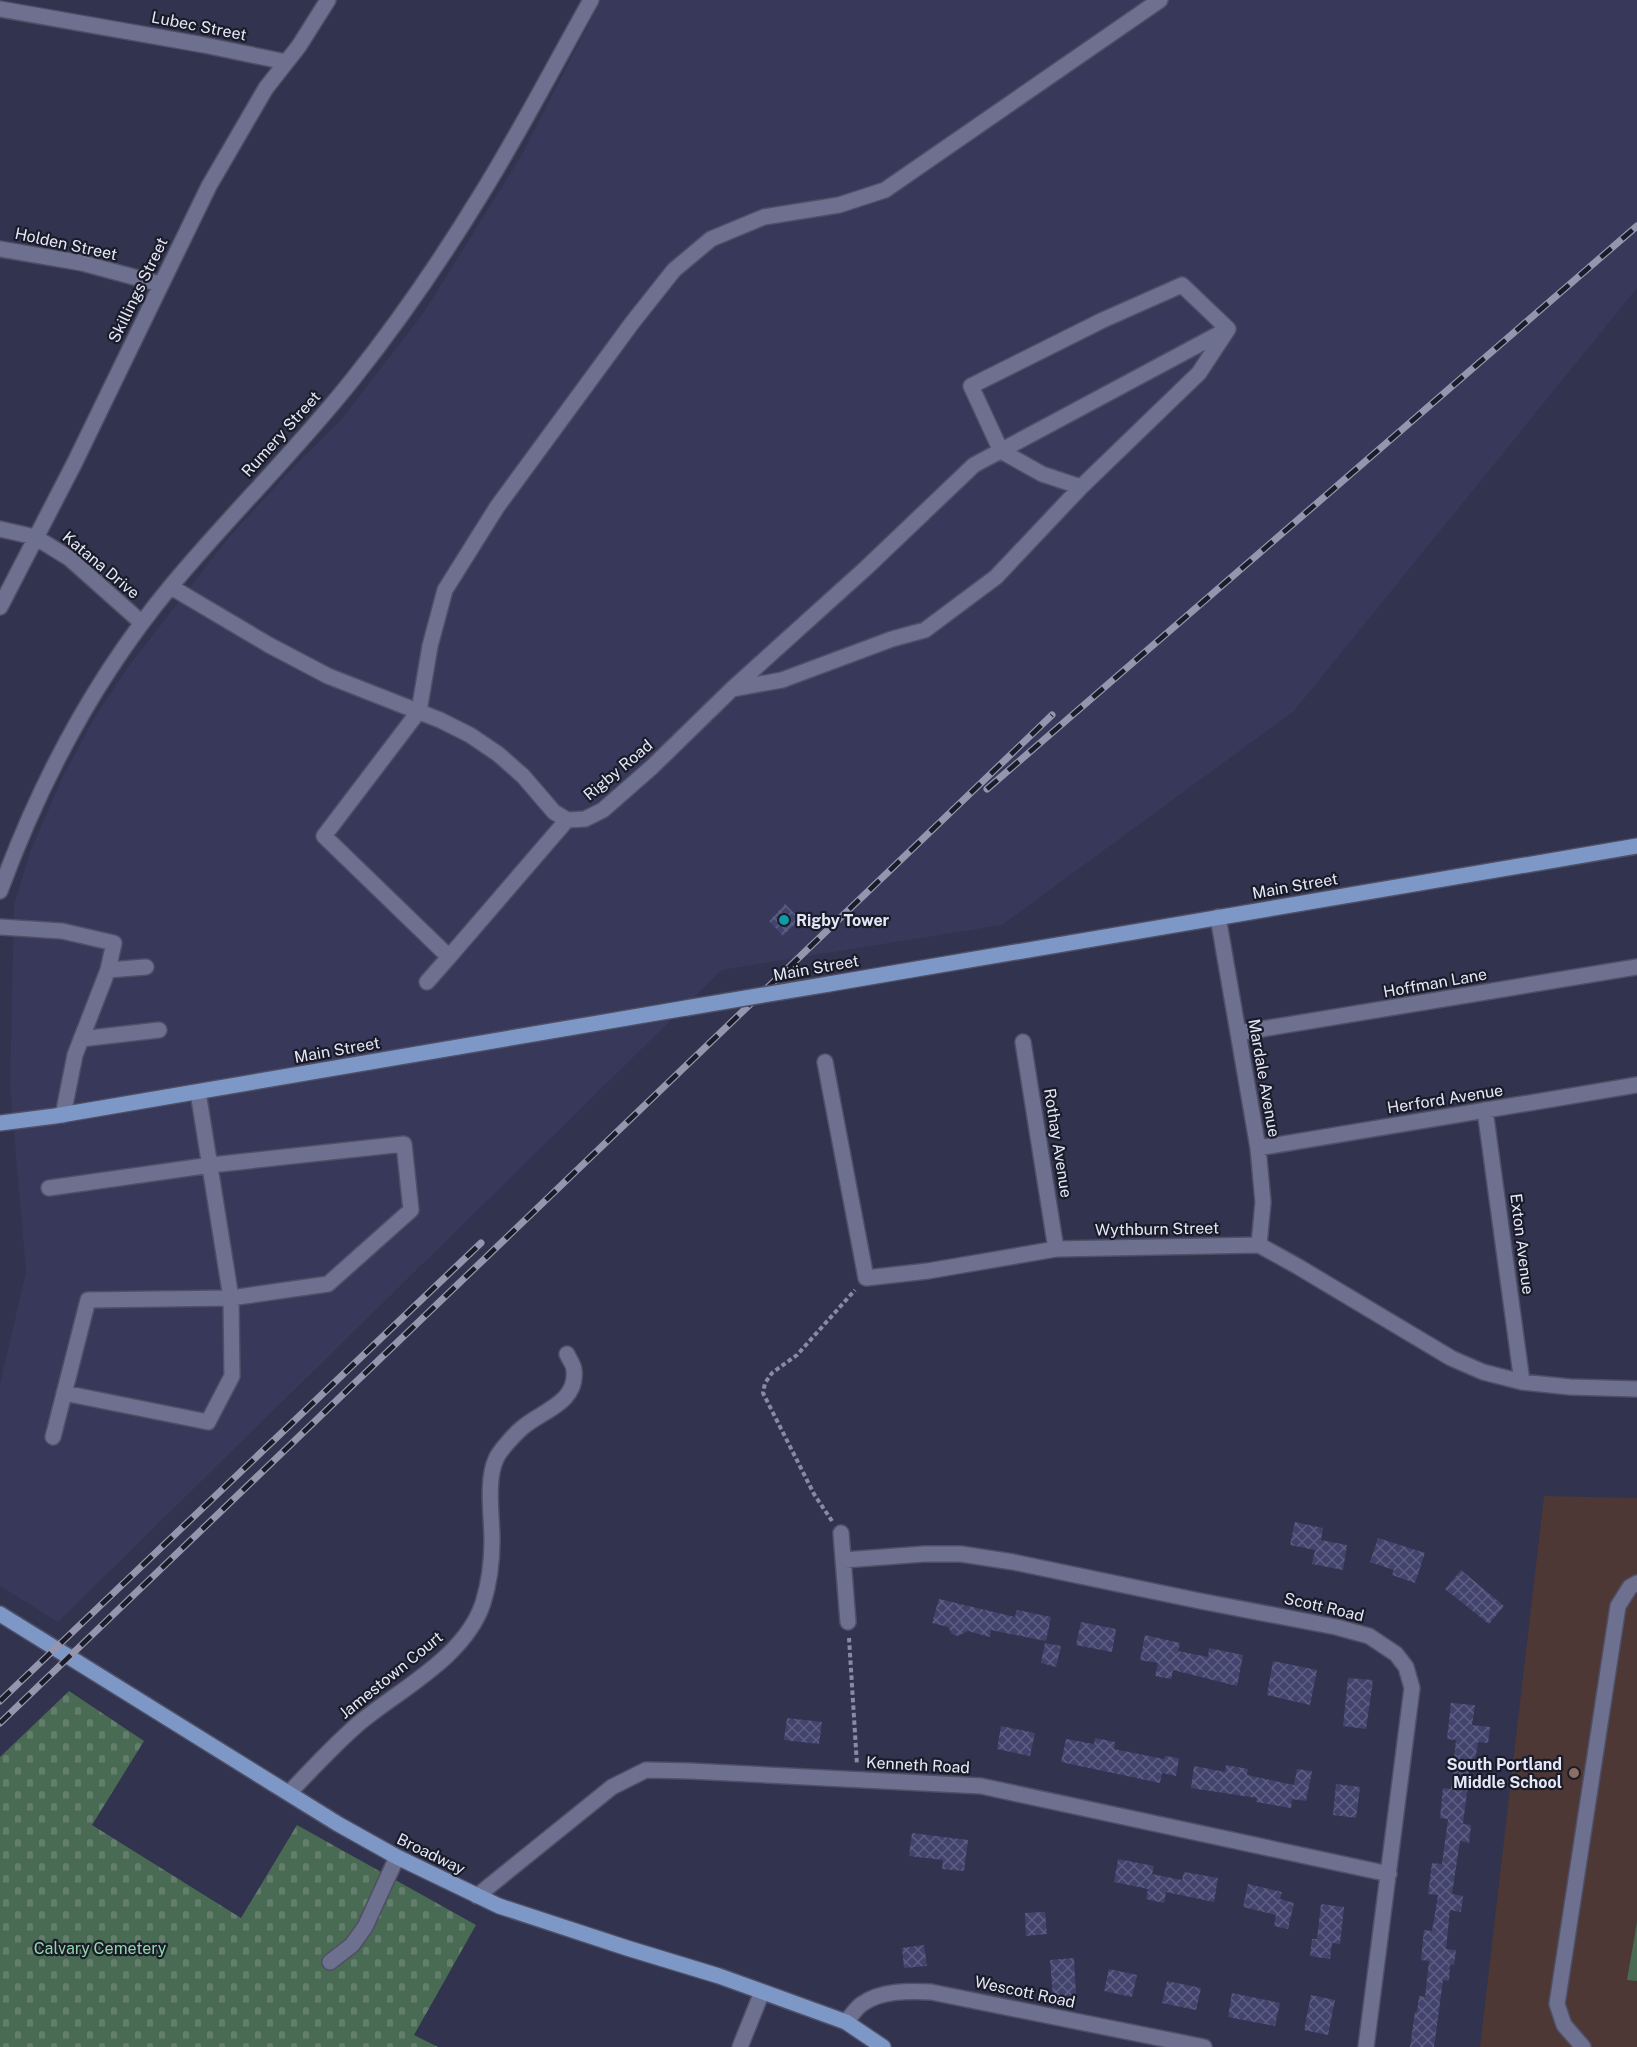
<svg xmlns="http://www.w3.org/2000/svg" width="1637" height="2047" font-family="'Public Sans',sans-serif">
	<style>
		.built { fill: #37385a }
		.education { fill: #4d3835 }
		.cemetery { fill: url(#cemetery-stones) }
		.garden { fill: #496a53 }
		.building { fill: url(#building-cross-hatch) }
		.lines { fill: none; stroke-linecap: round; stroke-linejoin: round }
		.minor-casing { stroke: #4f4f66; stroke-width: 18 }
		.major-casing { stroke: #4f4f66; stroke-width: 18 }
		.path { stroke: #8a8ba2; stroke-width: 4; stroke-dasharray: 4.5 3; stroke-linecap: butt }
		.minor { stroke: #6e708f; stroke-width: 15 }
		.major { stroke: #7d98c6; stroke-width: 15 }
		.rail-casing { stroke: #9596ad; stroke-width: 7 }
		.rail { stroke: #1b1c29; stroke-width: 4.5; stroke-dasharray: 14; stroke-linecap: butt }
		.major-bridge-casing { stroke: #4f4f66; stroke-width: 18; stroke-linecap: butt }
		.major-bridge { stroke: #7d98c6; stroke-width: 15 }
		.culture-dot { fill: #0f9aa8; stroke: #1b1c29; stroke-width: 2 }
		.education-dot { fill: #8d6e63; stroke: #1b1c29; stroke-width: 2 }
		.labels { text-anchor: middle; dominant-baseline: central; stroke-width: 4.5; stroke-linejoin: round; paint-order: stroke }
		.street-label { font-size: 16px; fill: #e5e7f9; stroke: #1b1c29 }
		.poi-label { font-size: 16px; font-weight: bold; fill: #e5e7f9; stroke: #1b1c29; text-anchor: start }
		.park-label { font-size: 16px; fill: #90d8a6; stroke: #1b1c29 }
	</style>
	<defs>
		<pattern id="cemetery-stones" width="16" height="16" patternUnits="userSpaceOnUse" patternTransform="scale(1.5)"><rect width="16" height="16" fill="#496a53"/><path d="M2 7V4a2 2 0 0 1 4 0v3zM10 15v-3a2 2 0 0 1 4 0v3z" fill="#637f6c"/></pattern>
		<pattern id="building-cross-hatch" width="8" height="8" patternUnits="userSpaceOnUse" patternTransform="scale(1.5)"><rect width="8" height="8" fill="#42446d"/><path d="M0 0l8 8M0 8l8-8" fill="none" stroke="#5d5f83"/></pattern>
	</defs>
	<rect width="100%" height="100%" fill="#32334e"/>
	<path class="built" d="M601,0h1036v288l-343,423 -292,214 -280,45 -664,652 -58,-36v-202l26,-112 -16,-186 4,-181 16,-53 34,-78 31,-57 33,-50 101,-130 56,-61 56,-56 83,-108 97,-156z"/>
	<path class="education" d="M1544,1496l93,2v549h-157z"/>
	<path class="cemetery" d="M69,1691l75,50 -52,84 149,93 56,-93 179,100 -62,110 24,12h-438v-290z"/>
	<path class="garden" d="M1637,1922v59l-10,-1z"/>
	<path class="building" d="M785,904l15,15 -17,17 -14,-15z
		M1295,1522l28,6 -2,12 26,5 -4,25 -31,-6 3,-14 -25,-5z
		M1378,1538l47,15 -10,30 -23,-8 2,-5 -24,-8z
		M1461,1570l43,36 -15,18 -44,-35z
		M939,1599l76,18 2,-7 34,7 -5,24 -55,-11 -1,7 -22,-6 -10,5 -6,-2 -4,-7 -16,-4z
		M1081,1622l35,7 -4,23 -36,-7z
		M1145,1635l35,8 -2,8 30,6 1,-9 34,7 -6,31 -64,-16 -2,9 -16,-3 3,-13 -18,-3z
		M1045,1643l16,3 -5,21 -15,-4z
		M1273,1661l44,9 -7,35 -43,-10z
		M1348,1678l25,2 -7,49 -23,-3z
		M1451,1703l24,2 -3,20 18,2 -2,16 -10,-1 -4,25h-4l-7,57 8,1 -2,18 -9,-2 -8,53 11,2 -2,16 -11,-2 -4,39 10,1 -2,15h-4l-1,16 -6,-1 -9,67h-24l5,-35h2l2,-16 6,1 4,-36 -8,-1 3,-30 8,1 6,-36 -10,-1 4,-31 10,1 6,-45 -8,-1 3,-30 8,1 5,-49 -9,-1z
		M787,1718l35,4 -3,22 -35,-4z
		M1001,1726l34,7 -5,23 -33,-7z
		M1095,1738l20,4 -1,7 50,10 1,-3 14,2 -3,18 -14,-3 -2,10 -99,-21 5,-23 28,5z
		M1226,1765l22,4 -1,6 47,10 3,-16 15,2 -6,30 -14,-2 -1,9 -35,-6 1,-4 -66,-10 3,-22 31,6z
		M1336,1784l24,3 -4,31 -23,-3z
		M912,1833l56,7 -4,31 -22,-2 1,-9 -34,-4z
		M1118,1859l36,7 -2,8 30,6 2,-8 34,6 -4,24 -48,-10 -2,11 -18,-4 2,-10 -34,-7z
		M1248,1884l34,8 -2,7 14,4 -6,26 -14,-3 2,-11 -33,-8z
		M1321,1904l23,3 -4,37 -8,-1 -2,16 -20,-3 2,-17h5z
		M1045,1912l2,22 -21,2 -1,-23z
		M924,1945l3,21 -23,2 -2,-20z
		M1074,1958l2,37 -23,2 -3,-37z
		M1109,1969l28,6 -5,22 -28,-6z
		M1167,1981l34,7 -5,22 -34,-7z
		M1232,1993l48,10 -5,23 -47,-9z
		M1311,1995l24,5 -7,35 -24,-5z"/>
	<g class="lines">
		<defs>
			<path id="minor" d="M0,9l204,36 82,17
				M0,249l82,14 78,21
				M1081,487l-39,-13 -41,-23 -30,-65 132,-66 79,-35 46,44
				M0,529l35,8 34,21 73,65
				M171,587l98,58 59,31 112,44 30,15 28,19 25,22 31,36 13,8 18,-1 18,-9 49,-43 80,-78 134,-121 108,-103 254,-136 -29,44 -118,114 -85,90 -71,53 -33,9 -110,41 -50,9
				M0,607l74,-143 135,-278 57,-98 33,-42 29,-46
				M567,820l-118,137 -125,-121 95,-125 11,-65 15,-56 52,-83 135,-184 42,-53 37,-31 53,-22 75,-12 46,-15 275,-190
				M0,891c40,-109 97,-216 171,-305 59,-71 125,-135 182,-207 47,-59 90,-122 129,-186 39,-63 73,-129 109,-193
				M1218,917l40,231 5,54 -4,43
				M0,927l62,4 52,12 -6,27 -33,85 -12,60
				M108,970l38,-3
				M427,982l22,-25
				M1238,1033l399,-66
				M81,1039l78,-9
				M1023,1042l33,207
				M825,1062l41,216 62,-7 128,-22 203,-4 38,21 154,92 32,14 39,10 48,5 67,2
				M1485,1110l37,272
				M1258,1148l379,-63
				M49,1188l162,-23 193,-21 7,66 -83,74 -97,14 -143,2 -35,137
				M64,1393l144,29 24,-46 -1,-78 -33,-206
				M841,1533l7,89
				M844,1560l80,-6h37l52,8 187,39 136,26 33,9 27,18 10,13 6,21 -46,359
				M289,1793c22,-23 44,-47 68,-68 41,-35 108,-67 126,-122 6,-19 9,-43 9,-63 0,-23 -6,-60 4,-81 3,-8 20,-26 26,-31 19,-17 56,-25 52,-58 0,-5 -5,-11 -7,-16
				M477,1896l135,-109 34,-17 44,1 291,15 408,88
				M330,1962l22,-17 13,-18 32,-70
				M846,2022c5,-6 10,-14 16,-18 19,-14 48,-13 69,-12l273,55
				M740,2047l22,-55
				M1583,2047l-19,-22 -7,-21 61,-398 12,-19 7,-4"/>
			<path id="major" d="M829,984l808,-138
				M0,1123l55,-7 631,-108
				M0,1614l338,210 59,33 102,49 128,42 92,28 127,46 37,25"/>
		</defs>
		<use href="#minor" class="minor-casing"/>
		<use href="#major" class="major-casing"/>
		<path class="path" d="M832,1521l-18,-27 -51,-101 2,-10 7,-10 25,-18 58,-65
			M849,1638l8,127"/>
		<use href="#minor" class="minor"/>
		<use href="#major" class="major"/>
		<defs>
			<path id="rail" d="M987,789l650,-563
				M0,1701l481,-458
				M0,1723l1052,-1008"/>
		</defs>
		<use href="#rail" class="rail-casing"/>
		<use href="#rail" class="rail"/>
		<defs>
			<path id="major-bridge" d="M686,1008l143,-24"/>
		</defs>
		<use href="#major-bridge" class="major-bridge-casing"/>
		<use href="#major-bridge" class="major-bridge"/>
	</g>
	<circle class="culture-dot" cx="784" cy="920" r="6"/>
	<circle class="education-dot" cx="1574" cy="1773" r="6"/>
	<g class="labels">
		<g class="street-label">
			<text transform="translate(199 26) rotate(11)">Lubec Street</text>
			<text transform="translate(66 244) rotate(12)">Holden Street</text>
			<text transform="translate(138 290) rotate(-64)">Skillings Street</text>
			<text transform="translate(281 434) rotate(-48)">Rumery Street</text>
			<text transform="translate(101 565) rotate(40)">Katana Drive</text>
			<text transform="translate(618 770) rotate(-40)">Rigby Road</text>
			<text transform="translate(1295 886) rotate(-10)">Main Street</text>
			<text transform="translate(816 968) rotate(-10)">Main Street</text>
			<text transform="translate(1435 983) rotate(-10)">Hoffman Lane</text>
			<text transform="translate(337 1050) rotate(-10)">Main Street</text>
			<text transform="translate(1264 1078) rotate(80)">Mardale Avenue</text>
			<text transform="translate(1445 1099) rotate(-9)">Herford Avenue</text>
			<text transform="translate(1058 1143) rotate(81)">Rothay Avenue</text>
			<text transform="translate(1157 1229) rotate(-1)">Wythburn Street</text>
			<text transform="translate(1522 1244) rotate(83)">Exton Avenue</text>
			<text transform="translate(1324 1607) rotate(13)">Scott Road</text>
			<text transform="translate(391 1675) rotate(-39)">Jamestown Court</text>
			<text transform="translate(918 1765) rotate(3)">Kenneth Road</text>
			<text transform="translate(431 1854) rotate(26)">Broadway</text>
			<text transform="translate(1025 1992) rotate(12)">Wescott Road</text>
		</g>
		<g class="poi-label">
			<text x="796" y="920">Rigby Tower</text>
			<text x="1562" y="1764" text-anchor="end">South Portland<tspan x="1562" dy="18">Middle School</tspan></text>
		</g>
		<g class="park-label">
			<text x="100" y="1948">Calvary Cemetery</text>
		</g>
	</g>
</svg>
